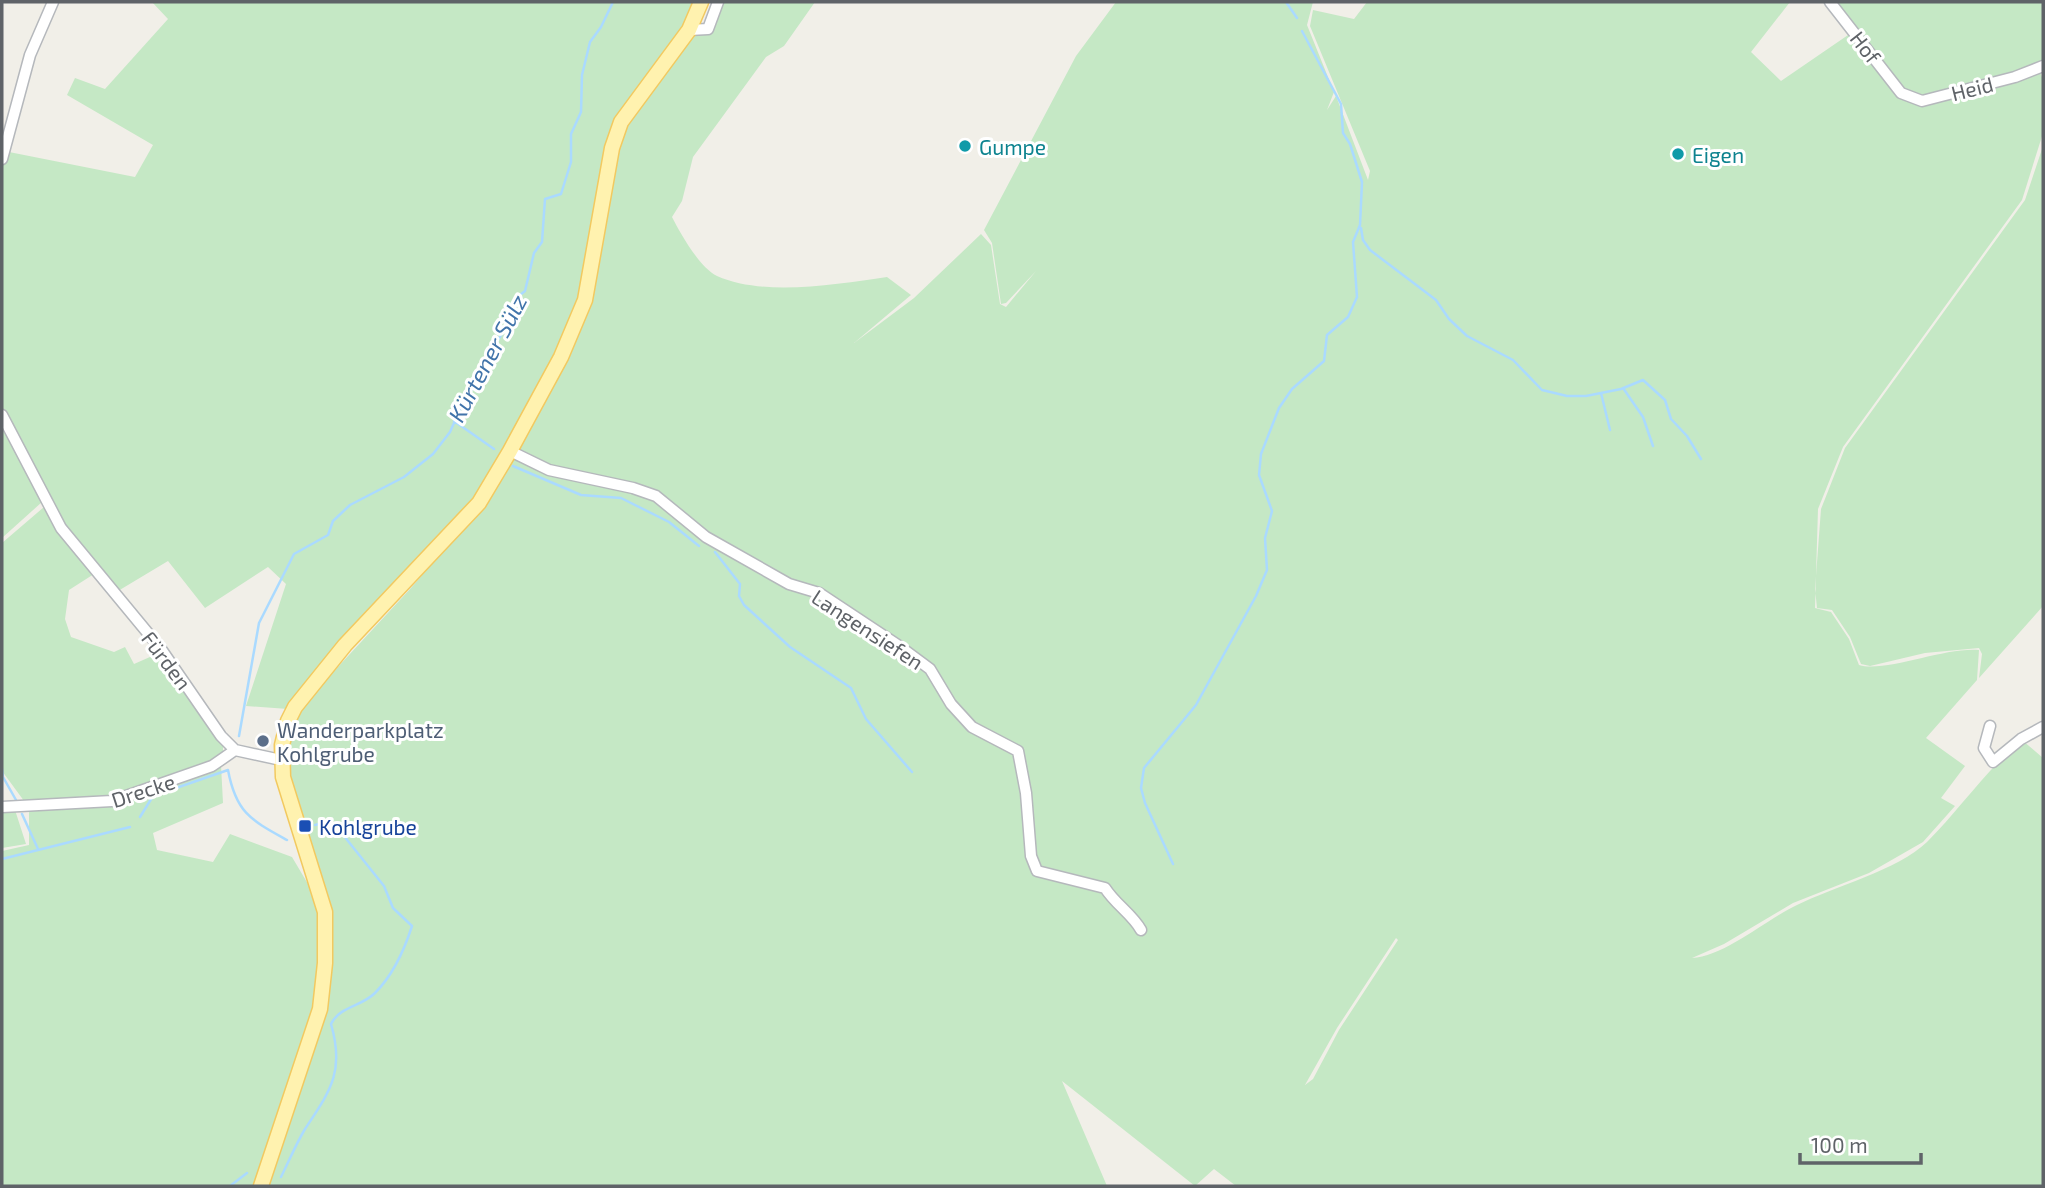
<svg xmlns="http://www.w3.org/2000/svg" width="2045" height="1188" font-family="'Exo 2',sans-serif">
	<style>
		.green { fill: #c5e8c5; fill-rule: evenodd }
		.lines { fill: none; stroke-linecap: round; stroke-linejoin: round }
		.stream { stroke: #aadaff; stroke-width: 2.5 }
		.minor-casing { stroke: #b5b8bc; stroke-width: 13 }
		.major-casing { stroke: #f2c960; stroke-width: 17 }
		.minor { stroke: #fff; stroke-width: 10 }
		.major { stroke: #fff2af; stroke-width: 14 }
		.culture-dot { fill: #0f9aa8; stroke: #fff; stroke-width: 2.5 }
		.service-dot { fill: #5c6f8a; stroke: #fff; stroke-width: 2.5 }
		.transit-dot { fill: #1a4fb4; stroke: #fff; stroke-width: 2.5 }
		.labels { text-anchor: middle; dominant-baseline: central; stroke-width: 6; stroke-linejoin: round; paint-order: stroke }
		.street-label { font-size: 21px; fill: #5f6368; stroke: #fff }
		.culture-label { font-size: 21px; fill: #0d838f; stroke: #fff; text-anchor: start }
		.service-label { font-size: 21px; fill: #4e5e75; stroke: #fff; text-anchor: start }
		.transit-label { font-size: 21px; fill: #164399; stroke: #fff; text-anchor: start }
		.water-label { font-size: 23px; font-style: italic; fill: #4174aa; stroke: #fff }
	</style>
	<rect width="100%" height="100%" fill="#f1efe8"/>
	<path class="green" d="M152,2h547l-11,27 -69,93 -37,177 -23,58 -83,144 -188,208 -42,-3 40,-122 -18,-17 -63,41 -37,-47 -50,30 -54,-67 -62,-117v-239l7,-16 126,25 18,-32 -86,-50 8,-17 30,11 63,-70z
		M720,2h95l-31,44 -18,11 -73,100 -11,44 -10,16c8,16 28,51 45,59 47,21 120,8 170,1l24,18 -57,48 60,-45 67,-64 10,11 9,59 6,3 30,-36 -30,32 -5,1 -9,-61 -8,-13 92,-174 40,-54h197l-6,23 27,67 -7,18 9,-14 32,84 2,-9 -60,-145 3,-16 41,9 13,-17h423l-39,50 30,29 70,-48 45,55 26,14 117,-33 4,11v53l-21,67 -179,247 -25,62 -3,99 16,4 18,27 10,26c26,8 85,-18 120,-15l-2,30 -51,58 39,28 -24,32 14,8 -32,36 -54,31 -76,30 -69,41 -32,14c32,-1 75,-39 105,-53 36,-18 101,-35 130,-63 33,-33 59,-72 95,-102l21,18v428h-807l-22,-17 -19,17 -133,-105 45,105h-1105v-335l27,-6v-36l77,-4 115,-40 2,38 -70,30 4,17 56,12 17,-28 62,23 32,54c-15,-54 -44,-116 -36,-173 2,-15 14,-31 23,-42l100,-108 71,-83 30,-52 36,19 110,23 -108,-28 -36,-17 76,-148 24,-131 12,-45 63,-95 18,-1zM1396,938l2,2 -59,90 -26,49 -8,6 32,-57z
		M1833,2h210v60c-26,13 -114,47 -140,31 -13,-9 -57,-74 -70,-91z
		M2043,146v460l-64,72 3,-24 -3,-6 -54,5 -55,13 -9,-2 -11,-27 -18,-27 -15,-2 -2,-19 6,-80 24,-61 180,-248z
		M2,425l40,77 -40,36z
		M44,507l50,67 -25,16 -4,29 6,18 43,15 11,-5 9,17 25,-11 64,91v8l-5,7 -109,41 -82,5 -25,-34v-228z
		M2,810h13l11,34 -24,4z"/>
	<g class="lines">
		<path class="stream" d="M1286,2l11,16
			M1361,228l2,12 7,10 66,50 13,19 18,17 46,24 29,30 25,6h19l35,-7 22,-9 22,20 6,19 16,17 14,23
			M1623,388l20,29 10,29
			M1601,393l9,37
			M454,421l40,28
			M513,466l68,29 40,3 48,24 30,24
			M715,552l25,32 -1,12 5,9 46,42 61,41 15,31 46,53
			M239,736l20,-113 35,-69 34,-19 5,-14 17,-16 54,-28 29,-23 17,-22 15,-34 18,-23 12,-31 15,-22 5,-23 10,-8 9,-38 8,-11 3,-43 16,-5 10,-32v-28l10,-22 1,-37 8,-33 11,-15 12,-25
			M2,769l1,8 13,23
			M22,814l16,35
			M140,817l13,-21 75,-26c8,43 23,50 59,70
			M2,859l128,-32
			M1173,864l-28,-61 -4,-15 3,-20 52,-63 60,-109 11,-26 -2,-32 7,-27 -13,-36 2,-21 18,-46 13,-19 32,-28 3,-26 21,-18 9,-20 -4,-55 7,-17 2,-43 -12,-38 -7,-11 -2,-29 -39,-73
			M281,1177c8,-16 15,-33 24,-48 25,-38 40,-57 26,-105 9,-18 30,-17 44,-31 17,-17 29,-42 37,-67l-19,-18 -9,-22 -44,-55 -17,-8 -8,2
			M230,1186l17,-13"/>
		<defs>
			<path id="minor" d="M1830,2l71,91 21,8 93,-24 28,-11
				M689,30l19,-1 10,-27
				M2,159l28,-104 23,-53
				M2,415l59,113 100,121 60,87 14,14 46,10
				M510,451l39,19 84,18 23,8 50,41 83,47 30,9 80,53 31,23 21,35 21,23 46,24 8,42 5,63 6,15 68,17c11,17 27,26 36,42
				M1990,726l-6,22 9,14 28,-23 22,-12
				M2,807l110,-6 100,-35 23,-16"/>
			<path id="major" d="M261,1186l59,-177 5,-46v-51l-42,-135 -1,-32 6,-24 7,-14 50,-62 134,-142 31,-52 51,-94 24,-57 27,-152 9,-26 68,-92 12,-28"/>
		</defs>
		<use href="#minor" class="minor-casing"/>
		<use href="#major" class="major-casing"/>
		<use href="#minor" class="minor"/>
		<use href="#major" class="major"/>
	</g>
	<g class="culture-dot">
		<circle cx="965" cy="146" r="7"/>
		<circle cx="1678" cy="154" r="7"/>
	</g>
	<circle class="service-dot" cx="263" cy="741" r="7"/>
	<rect class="transit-dot" x="298" y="819" width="14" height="14" rx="3.5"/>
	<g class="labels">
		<g class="street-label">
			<text transform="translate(1866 47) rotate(52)">Hof</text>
			<text transform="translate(1972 88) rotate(-14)">Heid</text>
			<text transform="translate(868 629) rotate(33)">Langensiefen</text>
			<text transform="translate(167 660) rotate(53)">Fürden</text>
			<text transform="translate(143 790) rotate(-18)">Drecke</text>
		</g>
		<g class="culture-label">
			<text x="979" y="146">Gumpe</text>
			<text x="1692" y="154">Eigen</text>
		</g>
		<g class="service-label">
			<text x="277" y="729">Wanderparkplatz<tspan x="277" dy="24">Kohlgrube</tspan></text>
		</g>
		<g class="transit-label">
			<text x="319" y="826">Kohlgrube</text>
		</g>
		<g class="water-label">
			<text transform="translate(487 358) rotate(-62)">Kürtener Sülz</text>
		</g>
	</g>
	<rect width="2045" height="1188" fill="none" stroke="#5f6368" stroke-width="7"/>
	<path d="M1800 1153v10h121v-10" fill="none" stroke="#5f6368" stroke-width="3.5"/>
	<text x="1811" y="1153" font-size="21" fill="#5f6368" stroke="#ffffff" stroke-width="5" paint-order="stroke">100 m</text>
</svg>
